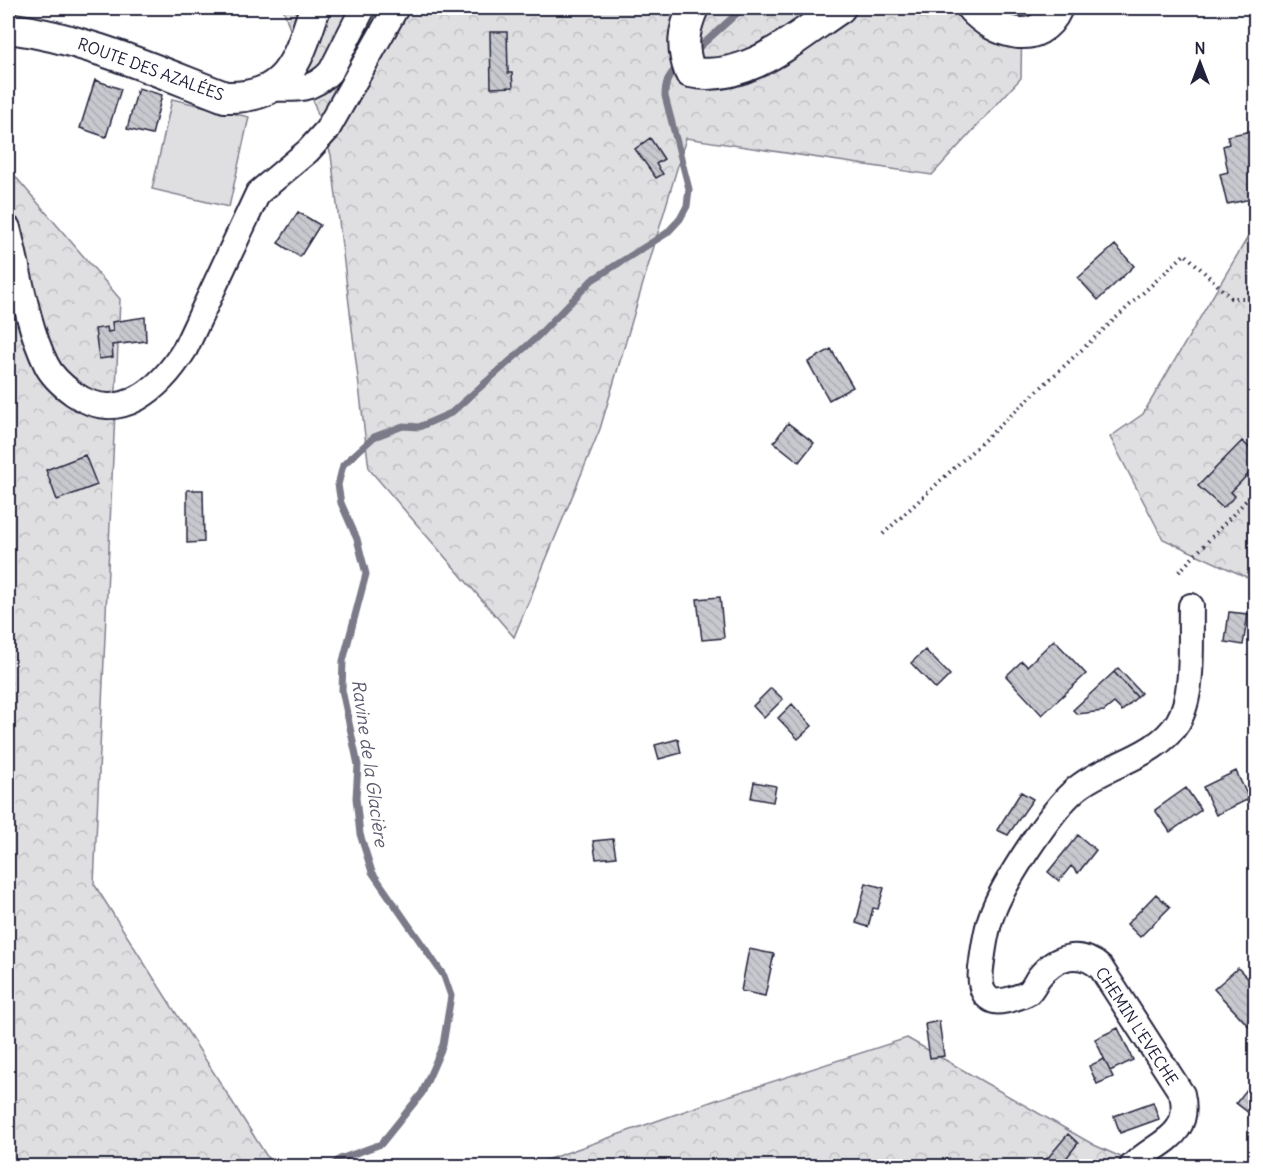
<svg xmlns="http://www.w3.org/2000/svg" width="1263" height="1174" font-family="Delius,sans-serif">
	<style>
		.forest { fill: url(#forest-crowns); stroke: #80808e; stroke-width: 1.5 }
		.pitch { fill: #dfdfe2; stroke: #80808e; stroke-width: 1.5 }
		.lines { fill: none; stroke-linecap: round; stroke-linejoin: round }
		.stream { stroke: #7a7a88; stroke-width: 7 }
		.building { fill: url(#building-back-hatch); stroke: #22223b; stroke-width: 1.5 }
		.minor-casing { stroke: #22223b; stroke-width: 28 }
		.major-casing { stroke: #22223b; stroke-width: 34 }
		.path { stroke: #22223b; stroke-width: 4; stroke-dasharray: 1.5 4.5; stroke-linecap: butt }
		.minor { stroke: #fff; stroke-width: 24 }
		.major { stroke: #fff; stroke-width: 30 }
		.labels { text-anchor: middle; dominant-baseline: central; stroke-width: 4.5; stroke-linejoin: round; paint-order: stroke }
		.street-label { font-size: 16px; fill: #22223b; stroke: #fff }
		.water-label { font-size: 18px; font-style: italic; fill: #5c5c6f; stroke: #fff }
	</style>
	<defs>
		<pattern id="forest-crowns" width="20" height="18" patternUnits="userSpaceOnUse" patternTransform="scale(1.5)"><rect width="20" height="18" fill="#dfdfe2"/><path d="M2 6a3 3 0 1 1 6 0M12 15a3 3 0 1 1 6 0" fill="none" stroke="#bfbfc3"/></pattern>
		<pattern id="building-back-hatch" width="6" height="6" patternUnits="userSpaceOnUse" patternTransform="scale(1.5)"><rect width="6" height="6" fill="#c8c8cf"/><path d="M-1 5l2 2M0 0l6 6M5-1l2 2" fill="none" stroke="#acacb3"/></pattern>
	</defs>
	<rect width="100%" height="100%" fill="#fff"/>
	<filter id="ink" filterUnits="userSpaceOnUse"><feTurbulence type="fractalNoise" baseFrequency=".0167" numOctaves="2"/><feDisplacementMap in="SourceGraphic" scale="12" xChannelSelector="R" yChannelSelector="G"/><feConvolveMatrix kernelMatrix="1 2 1 2 8 2 1 2 1" color-interpolation-filters="sRGB"/></filter>
	<g filter="url(#ink)">
		<path class="forest" d="M283,8h739l-1,70 -89,97 -246,-37 -86,291 -86,208 -145,-168 -38,-314z
			M8,168l112,131 -26,585 179,282h-265z
			M1255,225v356l-92,-42 -53,-102 33,-23z
			M907,1038l187,107 47,21h-612l190,-67z"/>
		<path class="pitch" d="M172,99l77,18 -20,90 -77,-18z"/>
		<g class="lines">
			<path class="stream" d="M693,53l50,-45
				M332,1166l8,-7 41,-15 41,-51 21,-48 8,-49 -7,-20 -72,-104 -12,-38 -4,-36 2,-33 -16,-75 1,-29 23,-87 -9,-35 -16,-36 -3,-18 5,-20 31,-28 29,-11 16,1 32,-14 86,-76 55,-57 75,-47 13,-14 7,-13 2,-17 -24,-93c0,-15 4,-21 15,-32"/>
		</g>
		<path class="building" d="M490,32h17l1,41h4l1,14 -22,1z
			M95,80l26,9 -15,48 -26,-9z
			M138,88l24,7 -10,40 -25,-6z
			M1256,130v68l-29,6 -7,-30 8,-2 -5,-26 6,-2 -2,-8z
			M650,138l14,21 -8,5 7,10 -7,4 -21,-29z
			M298,212l22,13 -20,32 -22,-14z
			M1115,245l19,21 -36,34 -20,-22z
			M145,317l1,24 -34,4 1,12 -14,2 -4,-30 12,-2 1,5 5,-1 -1,-9z
			M831,349l22,38 -24,13 -21,-38z
			M788,423l26,20 -15,19 -25,-20z
			M1242,441l14,13v12l-25,26 4,4 -12,12 -25,-22z
			M85,455l12,30 -40,15 -11,-30z
			M187,490h16l1,52 -17,1z
			M720,597l4,41 -22,2 -5,-41z
			M1229,612l19,2 -5,31 -18,-3z
			M1054,640l32,34 -44,41 -36,-39 16,-15 5,5z
			M925,650l25,25 -14,14 -25,-26z
			M1118,668l23,25 -4,4 -23,-25z
			M1114,672l23,25 -15,14 -8,-8 -10,8 -27,3 -4,-4z
			M771,688l12,11 -19,19 -11,-12z
			M792,704l20,22 -14,13 -20,-21z
			M678,739l3,14 -22,6 -4,-14z
			M1236,771l13,28 -33,16 -13,-28z
			M754,782l22,4 -3,16 -22,-4z
			M1186,788l15,22 -31,22 -15,-22z
			M1021,792l12,7 -25,36 -11,-5z
			M1078,835l18,15 -18,23 -7,-7 -12,15 -11,-9z
			M613,839l3,18 -20,2 -3,-18z
			M866,883l18,5 -6,21 -5,-1 -5,19 -12,-4z
			M1156,894l14,13 -30,30 -13,-13z
			M749,949l25,5 -9,42 -24,-5z
			M1238,968l18,19v47l-42,-45z
			M939,1021l5,35 -14,2 -5,-34z
			M1118,1028l15,32 -23,11 -15,-32z
			M1104,1059l9,18 -16,7 -8,-18z
			M1248,1088l8,7v11l-7,7 -13,-10z
			M1153,1102l6,17 -39,14 -6,-17z
			M1068,1134l10,9 -14,18 6,5h-29z"/>
		<g class="lines">
			<defs>
				<path id="minor" d="M270,88c25,2 43,3 61,-17l32,-63
					M8,228c11,43 19,97 38,136 6,13 17,22 28,30 46,32 87,-6 111,-45l73,-156 50,-42 19,-21 69,-122
					M1132,1166c25,-25 60,-28 50,-72l-81,-126c-21,-19 -45,-12 -62,9 -3,4 -6,11 -10,15 -6,4 -14,6 -21,8 -6,1 -13,3 -18,-1 -12,-7 -10,-26 -8,-38 2,-15 4,-30 9,-44 10,-31 60,-107 85,-128 30,-25 81,-32 102,-67 17,-29 12,-82 13,-116"/>
				<path id="major" d="M693,8c-10,23 -12,40 -3,64 56,12 106,-35 150,-64
					M972,8c23,25 67,41 85,0
					M8,28c76,10 146,42 217,69 64,2 73,-38 90,-89"/>
			</defs>
			<use href="#minor" class="minor-casing"/>
			<use href="#major" class="major-casing"/>
			<path class="path" d="M883,534l302,-280 46,44h25
				M1179,572l77,-82"/>
			<use href="#minor" class="minor"/>
			<use href="#major" class="major"/>
		</g>
	</g>
	<g class="labels">
		<g class="street-label">
			<text transform="translate(151 69) rotate(20)">ROUTE DES AZALÉES</text>
			<text transform="translate(1137 1026) rotate(57)">CHEMIN L'EVECHE</text>
		</g>
		<g class="water-label">
			<text transform="translate(370 763) rotate(82)">Ravine de la Glacière</text>
		</g>
	</g>
	<rect width="1263" height="1174" fill="none" stroke="#fff" stroke-width="30"/>
	<rect x="15" y="15" width="1233" height="1144" fill="none" stroke="#22223b" stroke-width="2" filter="url(#ink)"/>
	<g transform="translate(1200 63)" stroke="#ffffff" stroke-width="4.5" paint-order="stroke">
	<path d="M0-4.5L10 22L0 15L-10 22Z" fill="#22223b"/>
	<text y="-9" font-size="16" font-weight="bold" text-anchor="middle" fill="#22223b">N</text>
	</g>
</svg>
